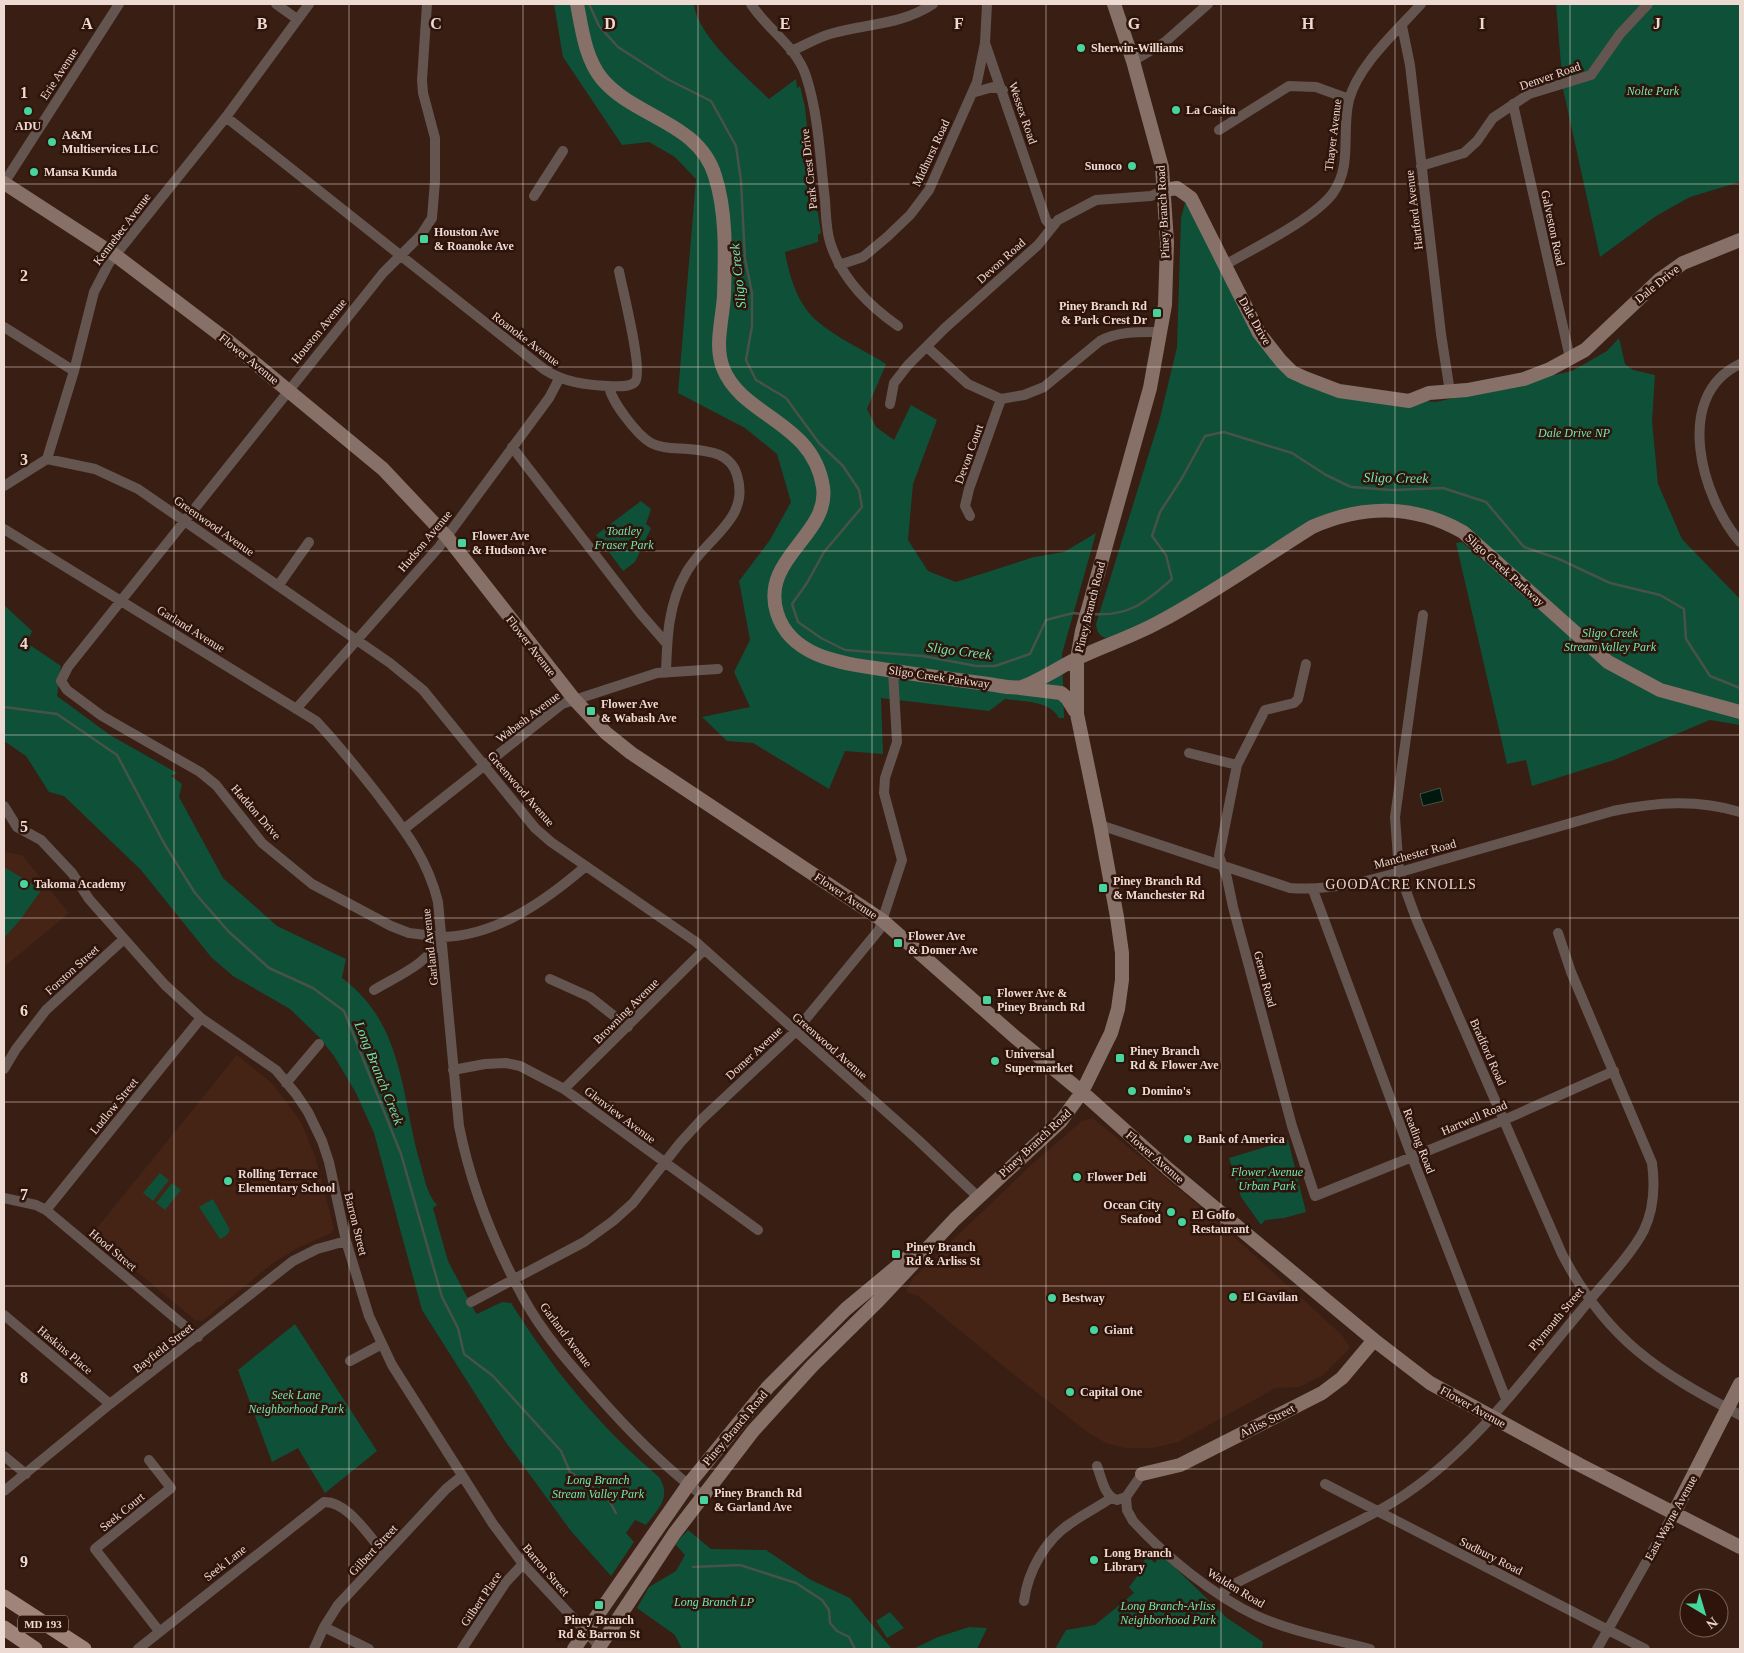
<svg xmlns="http://www.w3.org/2000/svg" width="1744" height="1653" font-family="Georgia,serif">
	<style>
		.built { fill: #452416 }
		.green { fill: #0f5038 }
		.water { fill: #00180e; stroke: #475249 }
		.lines { fill: none; stroke-linecap: round; stroke-linejoin: round }
		.stream { stroke: #475249; stroke-width: 2.5 }
		.street { stroke: #645550; stroke-width: 10 }
		.secondary { stroke: #867067; stroke-width: 14 }
		.primary { stroke: #a18479; stroke-width: 15 }
		.grid { fill: none; stroke: #eddad3; stroke-width: 1; stroke-opacity: 0.55 }
		.poi-dot { fill: #47d49d; stroke: #2e140a; stroke-width: 2 }
		.labels { text-anchor: middle; dominant-baseline: central; stroke-width: 5; stroke-linejoin: round; paint-order: stroke }
		.shield { fill: #2e140a; stroke: #b49f97; stroke-width: 1 }
		.shield-label { font-size: 11px; font-weight: bold; fill: #eddad3 }
		.poi-label { font-size: 12px; font-weight: bold; fill: #eddad3; stroke: #2e140a; text-anchor: start }
		.street-label { font-size: 12px; fill: #eddad3; stroke: #2e140a }
		.park-label { font-size: 12px; font-style: italic; fill: #70e8b5; stroke: #2e140a }
		.water-label { font-size: 14px; font-style: italic; fill: #70e8b5; stroke: #2e140a }
		.neighbourhood-label { font-size: 14px; letter-spacing: 1px; fill: #eddad3; stroke: #2e140a }
		.grid-label { font-size: 16px; text-anchor: middle; font-weight: bold; fill: #eddad3; stroke: #2e140a; stroke-width: 5; stroke-linejoin: round; paint-order: stroke }
	</style>
	<rect width="100%" height="100%" fill="#381e13"/>
	<path class="built" d="M4,852l18,3 47,58 -65,54z
		M237,1055l36,29 28,38 14,34 19,73 -4,5 -31,13 -26,16 -71,58 -7,-1 -103,-86z
		M1093,1118l116,96 133,121 8,13 -27,27 -24,12 -23,1 -98,54 -25,6h-28l-17,-4 -18,-10 -82,-64 -90,-74 -12,-4 7,-14 118,-113 51,-44z"/>
	<path class="green" d="M554,4h140c3,32 52,72 75,95l27,-20 1,9 3,-2 5,21 7,69 9,57 -3,2v7l-33,10c4,24 13,53 32,69 20,17 47,29 69,43l-19,45 9,18 18,13 17,-35 26,15 -24,64 -5,56 20,31 28,11 78,-25 30,-5 32,-19 -34,121 2,64h-5c-10,-18 -35,-16 -54,-19l-16,12 -108,-13 2,56 -38,-3 -16,38 -76,-46 -26,-2 -25,-24 48,-10 -16,-35 16,-32 -11,-59 31,-41 21,-38 -14,-48 -32,-26 -67,-35 18,-214 -21,-22 -26,-15 -27,3 -59,-88z
		M1556,4h184v178l-50,15 -34,19 -56,41 -37,-168z
		M1186,199l65,133 75,59 110,11 136,-31 35,-20 12,-13 6,26 8,6 22,5 -3,46 6,63 24,55 58,60v126l-30,-5 -96,40 -82,26 -6,-26 -19,4 -51,-221 6,-1 20,18 -1,-7c-38,-33 -79,-37 -127,-46l-209,119 -40,12c-7,-3 -8,-7 -9,-14l64,-206 17,-71 4,-129z
		M641,501l10,8 -5,15 5,4 -16,34 -12,9 -27,-36z
		M4,605l28,26 -5,12 34,23 -4,30 53,39 67,38 -6,3 11,8 -3,13 44,81 54,48 69,33 -4,19c61,45 59,115 77,181 5,16 7,34 18,46l-4,3 15,53 26,49 3,4 25,-12 9,1c44,69 86,121 148,174 13,20 -1,32 -13,48l-11,-5 -9,13 8,9 -23,34 -40,-45 -66,-90 -83,-131 -48,-177 -18,-40 -22,-37 -15,-19 -29,-28 -57,-33 -22,-19 -70,-87 -77,-74 -15,-4 -23,-36 -22,-15z
		M4,867l35,21 1,4 -20,28 -16,18z
		M1288,1140l18,72 -22,6 -19,2 -4,5 -20,-28 -12,-39z
		M160,1173l9,7 -16,21 -10,-8z
		M172,1183l9,7 -16,20 -9,-7z
		M213,1199l17,31 -4,6 -6,3 -21,-32z
		M295,1324l82,127 -52,42 -27,-45 -26,14 -34,-92z
		M688,1530l23,19 55,1 45,30 39,18 42,51h-210l-7,-14 -38,-27 12,-21 27,-16 9,-16 -10,-11z
		M1161,1554l66,64 36,24 -1,7h-207l11,-19 29,-5 39,-32 -5,-6 10,-13 7,-19 9,8z
		M890,1612l14,16 -17,10 -11,-17z
		M969,1627l18,1 -10,21h-64l25,-12z"/>
	<path class="water" d="M1440,788l3,13 -20,5 -3,-12z"/>
	<g class="lines">
		<path class="stream" d="M589,4l10,22 19,21 51,33 42,21 25,45 5,35 4,78 7,34v33l-6,34 10,20 30,18 33,45 24,23 16,24 3,17 -38,45 -17,31 -15,21 6,18 23,16 24,12 78,6 53,10h19l35,-12 16,-34 27,-7 9,1
			M1092,614c37,3 54,-12 80,-35l-6,-24 -14,-19 8,-24 22,-34 23,-42 19,-4 68,21 34,22 25,12 41,3 51,-2 43,14 38,45 35,12 51,24 50,12 24,14 2,30 24,37 30,12
			M4,707l53,7 60,41 48,90 30,48 33,38 41,37 44,20 31,23 57,143 41,143 16,31 6,26 29,22 68,75 9,21 37,25 9,16
			M693,1567l47,-2 56,18 26,17 7,10 1,13 7,8 12,6 6,12"/>
		<path class="street" d="M276,4l21,15
			M427,4l-5,76 1,13 12,45v43l-3,37 -11,17 -38,38 -315,394 -7,14 6,9 35,26 98,56 16,13 46,58 50,41 79,42 18,7 34,4
			M751,4c16,25 45,42 55,72 13,40 14,83 19,124 1,14 1,29 5,42 11,36 38,63 68,84
			M987,4l-2,39 61,177 6,7
			M1402,26l8,39 31,269 9,58
			M791,51c13,-5 25,-13 39,-17 37,-11 69,-8 103,-30
			M1133,61l32,-19 43,-38
			M972,93l21,-6 10,3
			M1513,104l57,254
			M226,117l319,253c19,12 40,15 64,16 2,15 28,49 42,57 11,6 24,5 37,6 20,2 42,3 49,26 14,45 -32,63 -51,98 -18,31 -19,66 -20,100
			M1219,130l70,-44 27,1 33,12
			M1421,166l43,-13 13,-12 16,-23 36,-24 62,-19 29,-41 28,-30
			M4,183l115,-179
			M534,196l29,-45
			M839,265l24,-8 24,-20 23,-22 19,-25 48,-108 8,-39
			M1225,265c29,-17 89,-46 108,-72 20,-28 8,-62 16,-93 9,-35 48,-69 72,-96
			M4,327l70,44
			M928,348l40,36 33,15 23,-4 20,-8 56,-46c19,-10 40,-9 61,-9
			M1740,364c-68,32 -38,134 0,178
			M609,386c7,0 20,2 26,-4 9,-10 -13,-94 -16,-111
			M890,404l4,-21 14,-18 37,-37 93,-83 20,-25 38,-20 55,-4 13,-6
			M512,447l128,166 27,31
			M47,459l48,10 43,20 252,174 33,27 112,138 16,14 145,100 222,198 59,56
			M4,486l43,-27 27,-88 20,-79 15,-29 117,-146 83,-113
			M970,516l-5,-10 4,-17 32,-90
			M4,529l312,192c21,22 40,46 59,70 28,37 52,66 63,111l21,224c12,60 36,120 65,173 22,40 54,74 84,108 29,32 59,62 94,88
			M278,586l31,-44
			M1423,615l-28,202 4,55 18,49 145,333c45,86 95,117 178,161
			M296,709l143,-162 110,-149 10,-19
			M1189,753l48,12 28,-55 29,-7 4,-4 8,-35
			M1237,765l-18,91 8,22 6,29 59,219 23,70 189,-76 110,-49
			M4,806l13,21 24,13 31,33 17,26 76,86 36,33 75,52 20,24 12,18 14,29 7,21 17,79 23,75 23,49 101,159 30,40 77,83
			M1100,825l190,63c53,4 105,-15 155,-29 56,-16 112,-32 168,-48 44,-9 84,-12 127,1
			M404,829l158,-125 95,-31 61,-4
			M1313,890l99,267 94,242
			M550,979l40,18 38,30
			M374,990c29,-17 50,-24 69,-53 55,-2 102,-36 143,-71
			M4,1069l12,-20 30,-39 78,-71
			M453,1070l32,-6 21,-1 14,3 44,23 194,141
			M286,1083l33,-39
			M564,1089l140,-139
			M4,1198l32,7 10,5 152,127
			M46,1210l155,-192
			M471,1302l113,-60 29,-21 20,-18 47,-60 21,-23 94,-88 84,-102 23,-70 -18,-67 1,-15 12,-36 -4,-71
			M4,1315l106,89
			M350,1361l32,-17
			M4,1456l22,18
			M149,1460l22,28 -76,61 64,82
			M1097,1466c5,13 7,30 20,34l9,-3 16,-23
			M1325,1484l320,165
			M4,1491l106,-87 183,-143 24,-12 29,-8
			M1126,1497l1,13 6,11c32,35 81,75 124,95 36,16 76,23 113,33
			M1222,1595l8,-9c34,-17 67,-34 101,-51 26,-13 52,-25 76,-42 69,-47 119,-117 172,-180 19,-24 52,-57 65,-83 10,-21 11,-45 8,-67l-81,-191 -13,-39
			M1024,1601c4,-30 21,-61 47,-78 13,-9 27,-16 40,-25
			M324,1627l45,22
			M138,1649l186,-147c24,-1 45,35 61,52
			M314,1649l10,-22 14,-22 108,-116 16,-13
			M462,1649l44,-67 17,-18
			M1597,1649l77,-136"/>
		<path class="secondary" d="M577,4c5,25 8,54 25,75 33,39 97,43 113,97 12,37 10,81 9,119 -1,23 -10,50 -1,73 19,49 90,53 100,119 7,48 -63,71 -46,126 13,42 61,50 98,55 38,6 75,11 113,16 9,1 23,5 33,3 13,-3 39,-20 53,-27 28,-14 58,-23 85,-38 53,-28 102,-63 153,-95 50,-22 102,-23 151,5l145,130 52,28 80,22
			M4,183l111,72 112,85 156,129 64,68 127,162 32,34 25,20 251,167 133,117 67,55 86,77 206,171 56,43 150,82 160,82
			M1164,190l13,-2 14,10 68,135 22,28 11,11 13,6 34,13 70,10 20,-8 38,-3 57,-11 26,-10 35,-19 74,-70 24,-17 57,-23
			M1020,688l41,5 6,5 8,13
			M1142,1474l38,-9 142,-72 20,-15 32,-38
			M1674,1513l66,-129
			M574,1649l114,-164 80,-98 78,-78 66,-55
			M598,1649l76,-115 79,-103 59,-65 66,-65 77,-82 106,-98 21,-29 29,-59 7,-24 4,-29v-27l-5,-36 -17,-92 -23,-111v-55l5,-28 68,-243 15,-83 2,-63 -5,-75 -29,-106 -19,-57"/>
		<path class="primary" d="M4,1597l80,52
			M4,1628l31,21"/>
	</g>
	<path class="grid" d="M174,4v1645M349,4v1645M523,4v1645M698,4v1645M872,4v1645M1046,4v1645M1221,4v1645M1395,4v1645M1570,4v1645M4,184h1736M4,367h1736M4,551h1736M4,735h1736M4,918h1736M4,1102h1736M4,1286h1736M4,1469h1736"/>
	<g class="poi-dot">
		<circle cx="1081" cy="48" r="5"/>
		<circle cx="1176" cy="110" r="5"/>
		<circle cx="28" cy="111" r="5"/>
		<circle cx="52" cy="142" r="5"/>
		<circle cx="1132" cy="166" r="5"/>
		<circle cx="34" cy="172" r="5"/>
		<rect x="419" y="234" width="10" height="10" rx="2.5"/>
		<rect x="1152" y="308" width="10" height="10" rx="2.5"/>
		<rect x="457" y="538" width="10" height="10" rx="2.5"/>
		<rect x="586" y="706" width="10" height="10" rx="2.5"/>
		<circle cx="24" cy="884" r="5"/>
		<rect x="1098" y="883" width="10" height="10" rx="2.5"/>
		<rect x="893" y="938" width="10" height="10" rx="2.5"/>
		<rect x="982" y="995" width="10" height="10" rx="2.5"/>
		<rect x="1115" y="1053" width="10" height="10" rx="2.5"/>
		<circle cx="995" cy="1061" r="5"/>
		<circle cx="1132" cy="1091" r="5"/>
		<circle cx="1188" cy="1139" r="5"/>
		<circle cx="1077" cy="1177" r="5"/>
		<circle cx="228" cy="1181" r="5"/>
		<circle cx="1171" cy="1212" r="5"/>
		<circle cx="1182" cy="1222" r="5"/>
		<rect x="891" y="1249" width="10" height="10" rx="2.5"/>
		<circle cx="1233" cy="1297" r="5"/>
		<circle cx="1052" cy="1298" r="5"/>
		<circle cx="1094" cy="1330" r="5"/>
		<circle cx="1070" cy="1392" r="5"/>
		<rect x="699" y="1495" width="10" height="10" rx="2.5"/>
		<circle cx="1094" cy="1560" r="5"/>
		<rect x="594" y="1600" width="10" height="10" rx="2.5"/>
	</g>
	<g class="labels">
		<rect class="shield" x="18" y="1615.5" width="50" height="17" rx="4"/>
		<g class="shield-label">
			<text x="43" y="1624">MD 193</text>
		</g>
		<g class="poi-label">
			<text x="1091" y="48">Sherwin-Williams</text>
			<text x="1186" y="110">La Casita</text>
			<text x="28" y="126" text-anchor="middle">ADU</text>
			<text x="62" y="135">A&amp;M<tspan x="62" dy="14">Multiservices LLC</tspan></text>
			<text x="1122" y="166" text-anchor="end">Sunoco</text>
			<text x="44" y="172">Mansa Kunda</text>
			<text x="434" y="232">Houston Ave<tspan x="434" dy="14">&amp; Roanoke Ave</tspan></text>
			<text x="1147" y="306" text-anchor="end">Piney Branch Rd<tspan x="1147" dy="14">&amp; Park Crest Dr</tspan></text>
			<text x="472" y="536">Flower Ave<tspan x="472" dy="14">&amp; Hudson Ave</tspan></text>
			<text x="601" y="704">Flower Ave<tspan x="601" dy="14">&amp; Wabash Ave</tspan></text>
			<text x="1113" y="881">Piney Branch Rd<tspan x="1113" dy="14">&amp; Manchester Rd</tspan></text>
			<text x="34" y="884">Takoma Academy</text>
			<text x="908" y="936">Flower Ave<tspan x="908" dy="14">&amp; Domer Ave</tspan></text>
			<text x="997" y="993">Flower Ave &amp;<tspan x="997" dy="14">Piney Branch Rd</tspan></text>
			<text x="1130" y="1051">Piney Branch<tspan x="1130" dy="14">Rd &amp; Flower Ave</tspan></text>
			<text x="1005" y="1054">Universal<tspan x="1005" dy="14">Supermarket</tspan></text>
			<text x="1142" y="1091">Domino's</text>
			<text x="1198" y="1139">Bank of America</text>
			<text x="238" y="1174">Rolling Terrace<tspan x="238" dy="14">Elementary School</tspan></text>
			<text x="1087" y="1177">Flower Deli</text>
			<text x="1161" y="1205" text-anchor="end">Ocean City<tspan x="1161" dy="14">Seafood</tspan></text>
			<text x="1192" y="1215">El Golfo<tspan x="1192" dy="14">Restaurant</tspan></text>
			<text x="906" y="1247">Piney Branch<tspan x="906" dy="14">Rd &amp; Arliss St</tspan></text>
			<text x="1243" y="1297">El Gavilan</text>
			<text x="1062" y="1298">Bestway</text>
			<text x="1104" y="1330">Giant</text>
			<text x="1080" y="1392">Capital One</text>
			<text x="714" y="1493">Piney Branch Rd<tspan x="714" dy="14">&amp; Garland Ave</tspan></text>
			<text x="1104" y="1553">Long Branch<tspan x="1104" dy="14">Library</tspan></text>
			<text x="599" y="1620" text-anchor="middle">Piney Branch<tspan x="599" dy="14">Rd &amp; Barron St</tspan></text>
		</g>
		<g class="street-label">
			<text transform="translate(59 74) rotate(-57)">Erie Avenue</text>
			<text transform="translate(1550 76) rotate(-19)">Denver Road</text>
			<text transform="translate(1023 113) rotate(71)">Wessex Road</text>
			<text transform="translate(1333 135) rotate(-83)">Thayer Avenue</text>
			<text transform="translate(931 153) rotate(-65)">Midhurst Road</text>
			<text transform="translate(809 169) rotate(-96)">Park Crest Drive</text>
			<text transform="translate(1414 210) rotate(-97)">Hartford Avenue</text>
			<text transform="translate(1163 212) rotate(-93)">Piney Branch Road</text>
			<text transform="translate(1553 228) rotate(78)">Galveston Road</text>
			<text transform="translate(122 229) rotate(-53)">Kennebec Avenue</text>
			<text transform="translate(1001 261) rotate(-42)">Devon Road</text>
			<text transform="translate(1657 284) rotate(-39)">Dale Drive</text>
			<text transform="translate(1255 321) rotate(60)">Dale Drive</text>
			<text transform="translate(319 331) rotate(-51)">Houston Avenue</text>
			<text transform="translate(526 339) rotate(37)">Roanoke Avenue</text>
			<text transform="translate(249 359) rotate(39)">Flower Avenue</text>
			<text transform="translate(969 454) rotate(-70)">Devon Court</text>
			<text transform="translate(214 526) rotate(35)">Greenwood Avenue</text>
			<text transform="translate(425 541) rotate(-50)">Hudson Avenue</text>
			<text transform="translate(1505 570) rotate(42)">Sligo Creek Parkway</text>
			<text transform="translate(1090 607) rotate(-76)">Piney Branch Road</text>
			<text transform="translate(191 629) rotate(32)">Garland Avenue</text>
			<text transform="translate(531 646) rotate(52)">Flower Avenue</text>
			<text transform="translate(939 677) rotate(8)">Sligo Creek Parkway</text>
			<text transform="translate(528 717) rotate(-37)">Wabash Avenue</text>
			<text transform="translate(521 789) rotate(49)">Greenwood Avenue</text>
			<text transform="translate(256 812) rotate(49)">Haddon Drive</text>
			<text transform="translate(1415 854) rotate(-15)">Manchester Road</text>
			<text transform="translate(846 896) rotate(34)">Flower Avenue</text>
			<text transform="translate(430 947) rotate(-96)">Garland Avenue</text>
			<text transform="translate(72 970) rotate(-42)">Forston Street</text>
			<text transform="translate(1265 979) rotate(75)">Geren Road</text>
			<text transform="translate(626 1011) rotate(-45)">Browning Avenue</text>
			<text transform="translate(830 1046) rotate(41)">Greenwood Avenue</text>
			<text transform="translate(1488 1052) rotate(66)">Bradford Road</text>
			<text transform="translate(754 1053) rotate(-43)">Domer Avenue</text>
			<text transform="translate(114 1106) rotate(-51)">Ludlow Street</text>
			<text transform="translate(620 1115) rotate(37)">Glenview Avenue</text>
			<text transform="translate(1474 1118) rotate(-23)">Hartwell Road</text>
			<text transform="translate(1419 1141) rotate(69)">Reading Road</text>
			<text transform="translate(1035 1143) rotate(-43)">Piney Branch Road</text>
			<text transform="translate(1155 1157) rotate(41)">Flower Avenue</text>
			<text transform="translate(356 1224) rotate(76)">Barron Street</text>
			<text transform="translate(113 1250) rotate(40)">Hood Street</text>
			<text transform="translate(1556 1319) rotate(-50)">Plymouth Street</text>
			<text transform="translate(566 1335) rotate(53)">Garland Avenue</text>
			<text transform="translate(163 1348) rotate(-38)">Bayfield Street</text>
			<text transform="translate(65 1350) rotate(40)">Haskins Place</text>
			<text transform="translate(1473 1407) rotate(29)">Flower Avenue</text>
			<text transform="translate(1267 1421) rotate(-27)">Arliss Street</text>
			<text transform="translate(735 1428) rotate(-50)">Piney Branch Road</text>
			<text transform="translate(122 1512) rotate(-39)">Seek Court</text>
			<text transform="translate(1671 1518) rotate(-61)">East Wayne Avenue</text>
			<text transform="translate(373 1550) rotate(-47)">Gilbert Street</text>
			<text transform="translate(1491 1556) rotate(27)">Sudbury Road</text>
			<text transform="translate(225 1563) rotate(-38)">Seek Lane</text>
			<text transform="translate(546 1570) rotate(49)">Barron Street</text>
			<text transform="translate(1236 1588) rotate(31)">Walden Road</text>
			<text transform="translate(481 1599) rotate(-56)">Gilbert Place</text>
		</g>
		<g class="park-label">
			<text x="1653" y="91">Nolte Park</text>
			<text x="1574" y="433">Dale Drive NP</text>
			<text x="624" y="531">Toatley<tspan x="624" dy="14">Fraser Park</tspan></text>
			<text x="1610" y="633">Sligo Creek<tspan x="1610" dy="14">Stream Valley Park</tspan></text>
			<text x="1267" y="1172">Flower Avenue<tspan x="1267" dy="14">Urban Park</tspan></text>
			<text x="296" y="1395">Seek Lane<tspan x="296" dy="14">Neighborhood Park</tspan></text>
			<text x="598" y="1480">Long Branch<tspan x="598" dy="14">Stream Valley Park</tspan></text>
			<text x="714" y="1602">Long Branch LP</text>
			<text x="1168" y="1606">Long Branch-Arliss<tspan x="1168" dy="14">Neighborhood Park</tspan></text>
		</g>
		<g class="water-label">
			<text transform="translate(738 276) rotate(-96)">Sligo Creek</text>
			<text transform="translate(1396 478) rotate(1)">Sligo Creek</text>
			<text transform="translate(959 651) rotate(7)">Sligo Creek</text>
			<text transform="translate(379 1073) rotate(68)">Long Branch Creek</text>
		</g>
		<g class="neighbourhood-label">
			<text x="1401" y="884">GOODACRE KNOLLS</text>
		</g>
	</g>
	<g class="grid-label">
		<text x="87" y="29">A</text>
		<text x="262" y="29">B</text>
		<text x="436" y="29">C</text>
		<text x="610" y="29">D</text>
		<text x="785" y="29">E</text>
		<text x="959" y="29">F</text>
		<text x="1134" y="29">G</text>
		<text x="1308" y="29">H</text>
		<text x="1482" y="29">I</text>
		<text x="1657" y="29">J</text>
		<text x="24" y="98">1</text>
		<text x="24" y="281">2</text>
		<text x="24" y="465">3</text>
		<text x="24" y="649">4</text>
		<text x="24" y="832">5</text>
		<text x="24" y="1016">6</text>
		<text x="24" y="1200">7</text>
		<text x="24" y="1383">8</text>
		<text x="24" y="1567">9</text>
	</g>
	<rect width="1744" height="1653" fill="none" stroke="#eddad3" stroke-width="10"/>
	<g transform="translate(1704 1613) rotate(142)"><circle r="24" fill="#2e140a" stroke="#7a635a"/>
	<path d="M0-4L9 19L0 12L-9 19Z" fill="#47d49d"/>
	<text y="-8" font-size="14" font-weight="bold" text-anchor="middle" fill="#eddad3">N</text>
	</g>
</svg>
